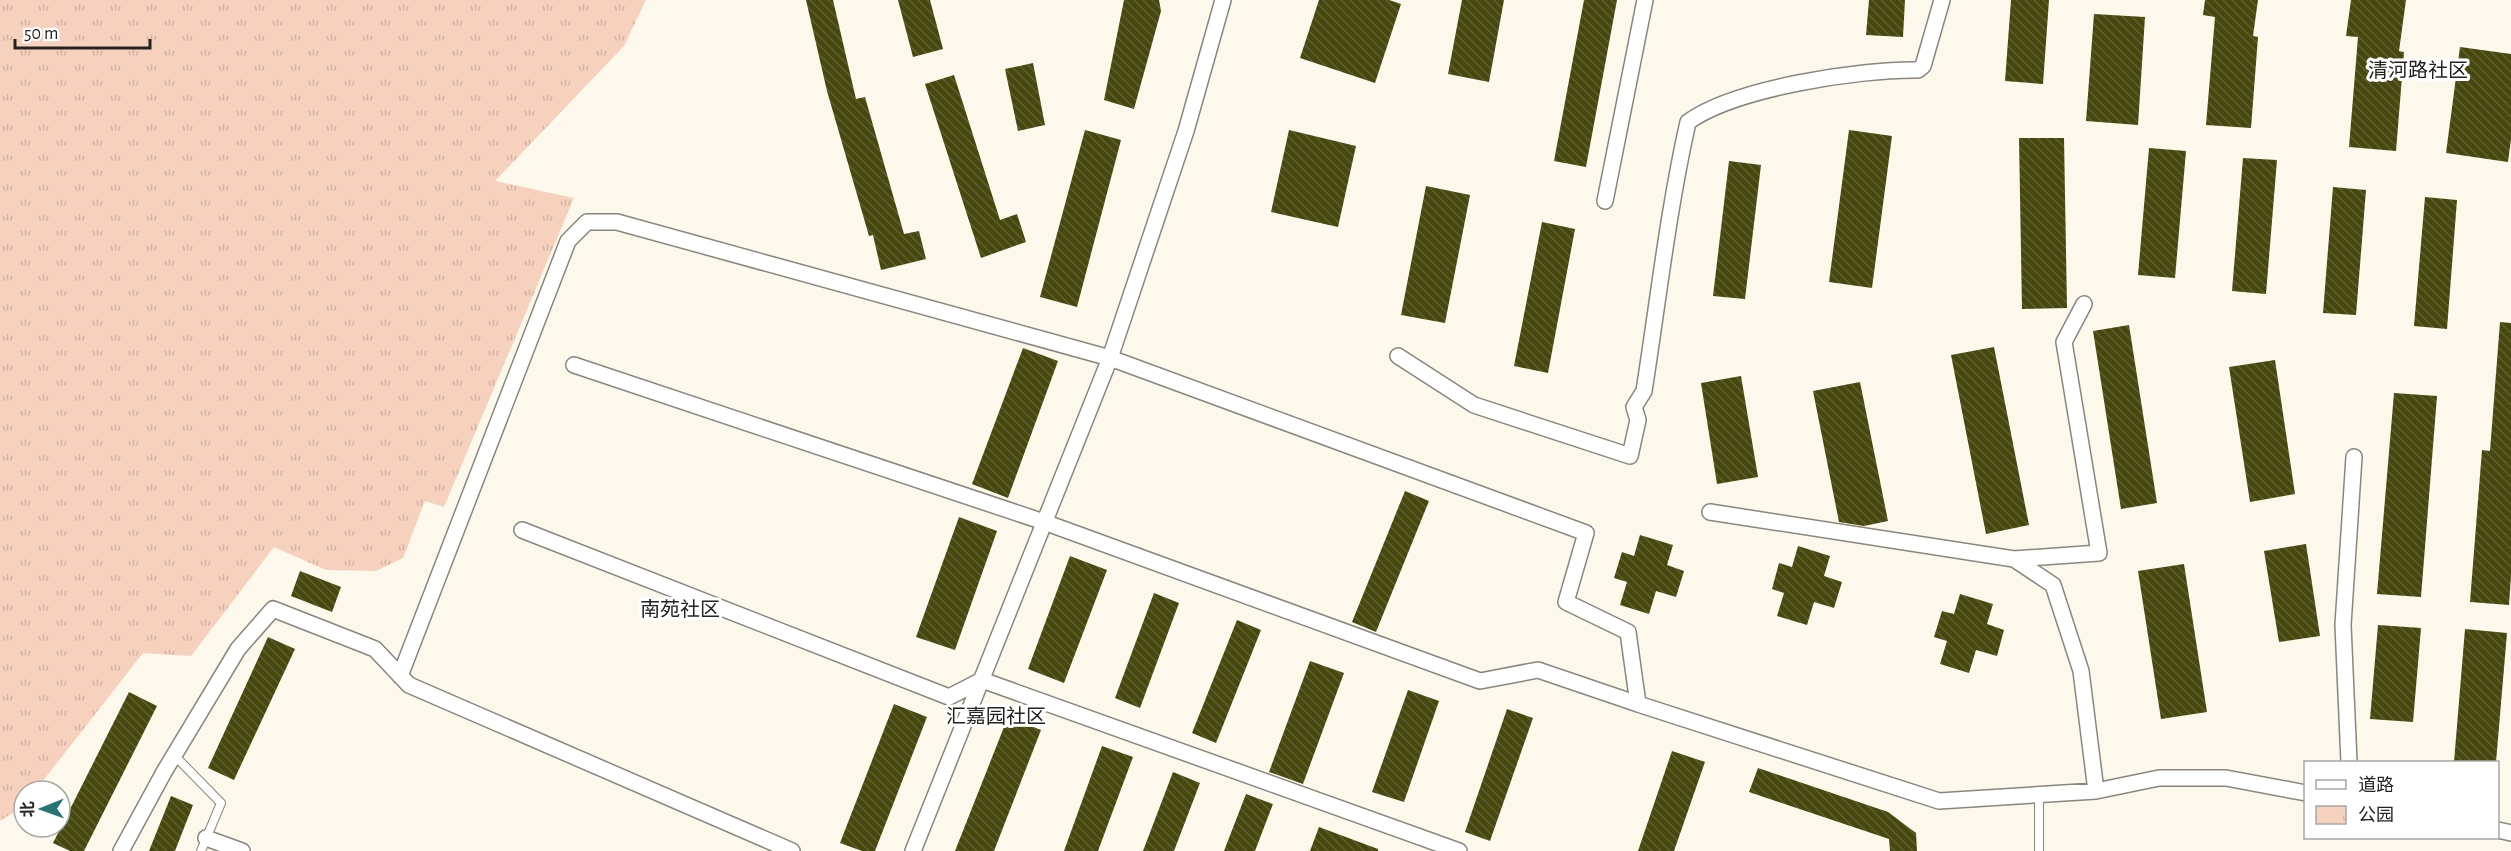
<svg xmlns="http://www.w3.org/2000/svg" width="2511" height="851" font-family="'Alegreya Sans','Noto Sans SC',sans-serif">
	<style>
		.park { fill: url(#park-tufts) }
		.building { fill: url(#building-back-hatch) }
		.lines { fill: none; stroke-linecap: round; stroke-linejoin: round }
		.lane-casing { stroke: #8a867c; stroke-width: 10 }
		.street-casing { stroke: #8a867c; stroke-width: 18 }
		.lane { stroke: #fff; stroke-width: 8 }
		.street { stroke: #fff; stroke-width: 15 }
		.labels { text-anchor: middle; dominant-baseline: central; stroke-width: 6; stroke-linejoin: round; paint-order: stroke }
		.neighbourhood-label { font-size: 20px; fill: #24231f; stroke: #fff }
	</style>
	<defs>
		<pattern id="park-tufts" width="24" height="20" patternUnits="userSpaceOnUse" patternTransform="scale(1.5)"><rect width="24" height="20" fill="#f6d1be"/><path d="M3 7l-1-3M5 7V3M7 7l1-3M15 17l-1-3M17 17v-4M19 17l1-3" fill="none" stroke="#d3b3a3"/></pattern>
		<pattern id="building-back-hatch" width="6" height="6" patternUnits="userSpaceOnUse" patternTransform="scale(1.5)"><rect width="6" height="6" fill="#46480e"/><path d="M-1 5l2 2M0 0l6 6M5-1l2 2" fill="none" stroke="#5e5f31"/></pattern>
	</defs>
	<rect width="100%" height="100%" fill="#fcf8ec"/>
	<path class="park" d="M0,0h646l-22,46 -129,135 79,17 -130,309 -19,-6 -22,57 -27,13 -50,-1 -52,-23 -83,109 -48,-3 -108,138h-11v15l-24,15z"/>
	<path class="building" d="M806,0h27l23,99 9,-2 39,137 15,-3 7,28 -45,11 -8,-35 -4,1 -42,-145z
		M898,0h32l13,49 -30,8z
		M1124,0h35l2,11 -27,98 -30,-9z
		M1319,0h70l12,4 -26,79 -75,-25z
		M1462,0h42l-15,82 -41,-8z
		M1584,0h33l-31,167 -32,-6z
		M1869,0h36l-2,37 -37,-2z
		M2011,0h38l-6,84 -38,-3z
		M2205,0h53l-5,36 5,1 -7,91 -45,-3 9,-108 -12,-2z
		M2351,0h55l-7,51 5,1 -8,99 -47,-4 9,-110 -12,-1z
		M2094,14l51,3 -7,108 -52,-4z
		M2460,47l51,7v85l-3,23 -62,-9z
		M1033,63l12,62 -27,6 -13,-62z
		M954,75l46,145 17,-6 9,28 -45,16 -56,-174z
		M1085,130l36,10 -44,167 -37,-10z
		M1289,130l67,16 -18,81 -67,-15z
		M1849,130l43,6 -20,152 -43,-6z
		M2019,138h45l3,170 -45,1z
		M2149,148l37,3 -11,127 -37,-3z
		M2243,158l34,2 -11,134 -34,-3z
		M1729,161l32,4 -16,134 -32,-3z
		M1426,186l44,9 -25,128 -44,-8z
		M2333,187l33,3 -10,125 -33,-2z
		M2425,197l32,3 -10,129 -33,-3z
		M1542,222l33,7 -27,144 -34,-7z
		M2500,322l11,1v253l-2,29 -39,-3 12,-152 8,1z
		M2129,325l28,178 -36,6 -28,-178z
		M1994,347l35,178 -43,9 -35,-179z
		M1023,348l35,13 -50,137 -36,-14z
		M2275,360l20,134 -45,8 -21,-135z
		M1741,376l17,101 -41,7 -16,-101z
		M1860,382l28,139 -24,5 -25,-4 -26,-131z
		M2394,393l43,3 -16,201 -44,-3z
		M1405,491l24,10 -53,131 -24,-10z
		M959,517l38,14 -42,119 -39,-13z
		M1640,535l33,10 -6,20 17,6 -8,26 -20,-6 -7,23 -29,-9 7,-23 -13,-4 8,-26 12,4z
		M2306,544l14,92 -41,6 -15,-91z
		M1798,546l32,10 -6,20 18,6 -8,26 -20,-6 -7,23 -30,-9 7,-23 -12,-4 7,-26 13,4z
		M1070,556l37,14 -43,113 -36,-14z
		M2184,564l23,148 -46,7 -23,-148z
		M300,571l41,16 -9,25 -41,-16z
		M1154,593l25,10 -39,105 -25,-10z
		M1960,594l33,10 -6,20 17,6 -7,26 -21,-6 -7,23 -29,-9 7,-23 -13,-4 8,-26 12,3z
		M1237,620l24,10 -45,113 -24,-10z
		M2378,625l43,3 -8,94 -43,-3z
		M2465,629l42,4 -11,129h-42z
		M268,637l27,12 -61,131 -26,-12z
		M1310,661l34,12 -41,111 -34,-12z
		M1408,690l31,11 -35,101 -32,-10z
		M129,692l28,14 -73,145h-14l-17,-8z
		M894,704l33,13 -52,134h-13l-22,-8z
		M1507,709l26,9 -43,123 -25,-9z
		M1008,717l33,13 -47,121h-39z
		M1102,746l31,11 -35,94h-34z
		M1672,751l33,11 -31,89h-36z
		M1758,768l130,44 28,21 1,18h-27l-1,-12 -140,-47z
		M1173,772l27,11 -26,68h-31z
		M1246,794l27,10 -18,47h-31z
		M171,796l22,9 -18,46h-26z
		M1319,827l59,22v2h-68z"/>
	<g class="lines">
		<defs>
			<path id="lane" d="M174,755l47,48 -20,48
				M2039,851v-57"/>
			<path id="street" d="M1605,201l40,-201
				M1398,356l76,49 156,51 8,-36 -4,-13 10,-16c14,-89 24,-180 44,-269 47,-34 172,-53 230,-52l5,-4 19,-66
				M574,365l470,157 436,159 58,-11 100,34
				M1710,512l304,47 39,26 28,86 15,120
				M522,530l427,167 33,-17 477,171
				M2014,559l85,-6 -35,-211 20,-38
				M400,676l168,-435 19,-19h30l493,136 476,175 -20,69 62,30 10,72 301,97 157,-10 63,-13h67l80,15
				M2349,762l-6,-137 11,-168
				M2498,830l13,3
				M206,838l36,13
				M121,851l43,-79 74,-123 35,-40 102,40 34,36 383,166
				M913,851l197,-493 76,-227 37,-131"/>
		</defs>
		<use href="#lane" class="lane-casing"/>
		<use href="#street" class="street-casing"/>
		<use href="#lane" class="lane"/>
		<use href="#street" class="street"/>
	</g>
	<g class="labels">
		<g class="neighbourhood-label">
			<text x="2418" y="71">清河路社区</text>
			<text x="680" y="610">南苑社区</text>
			<text x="996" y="717">汇嘉园社区</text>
		</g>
	</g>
	<rect x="2304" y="761" width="195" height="78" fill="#ffffff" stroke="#a7a7a5" stroke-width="1.5"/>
	<rect x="2316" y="780" width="30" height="9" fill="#ffffff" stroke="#a7a7a5" stroke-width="1.5"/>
	<text x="2358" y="791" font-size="18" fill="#24231f">道路</text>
	<rect x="2316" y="806" width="30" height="18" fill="url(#park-tufts)" stroke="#a7a7a5" stroke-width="1.5"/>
	<text x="2358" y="821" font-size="18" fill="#24231f">公园</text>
	<g transform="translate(42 809) rotate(269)"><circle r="28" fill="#ffffff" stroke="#a7a7a5" stroke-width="1.5"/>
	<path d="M0-4.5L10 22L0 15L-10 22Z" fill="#297475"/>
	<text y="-9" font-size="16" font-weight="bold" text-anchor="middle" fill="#24231f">北</text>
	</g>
	<path d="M15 39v9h135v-9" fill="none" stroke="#24231f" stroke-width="3"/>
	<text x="24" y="39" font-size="18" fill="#24231f" stroke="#ffffff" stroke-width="4.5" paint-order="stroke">50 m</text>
</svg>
